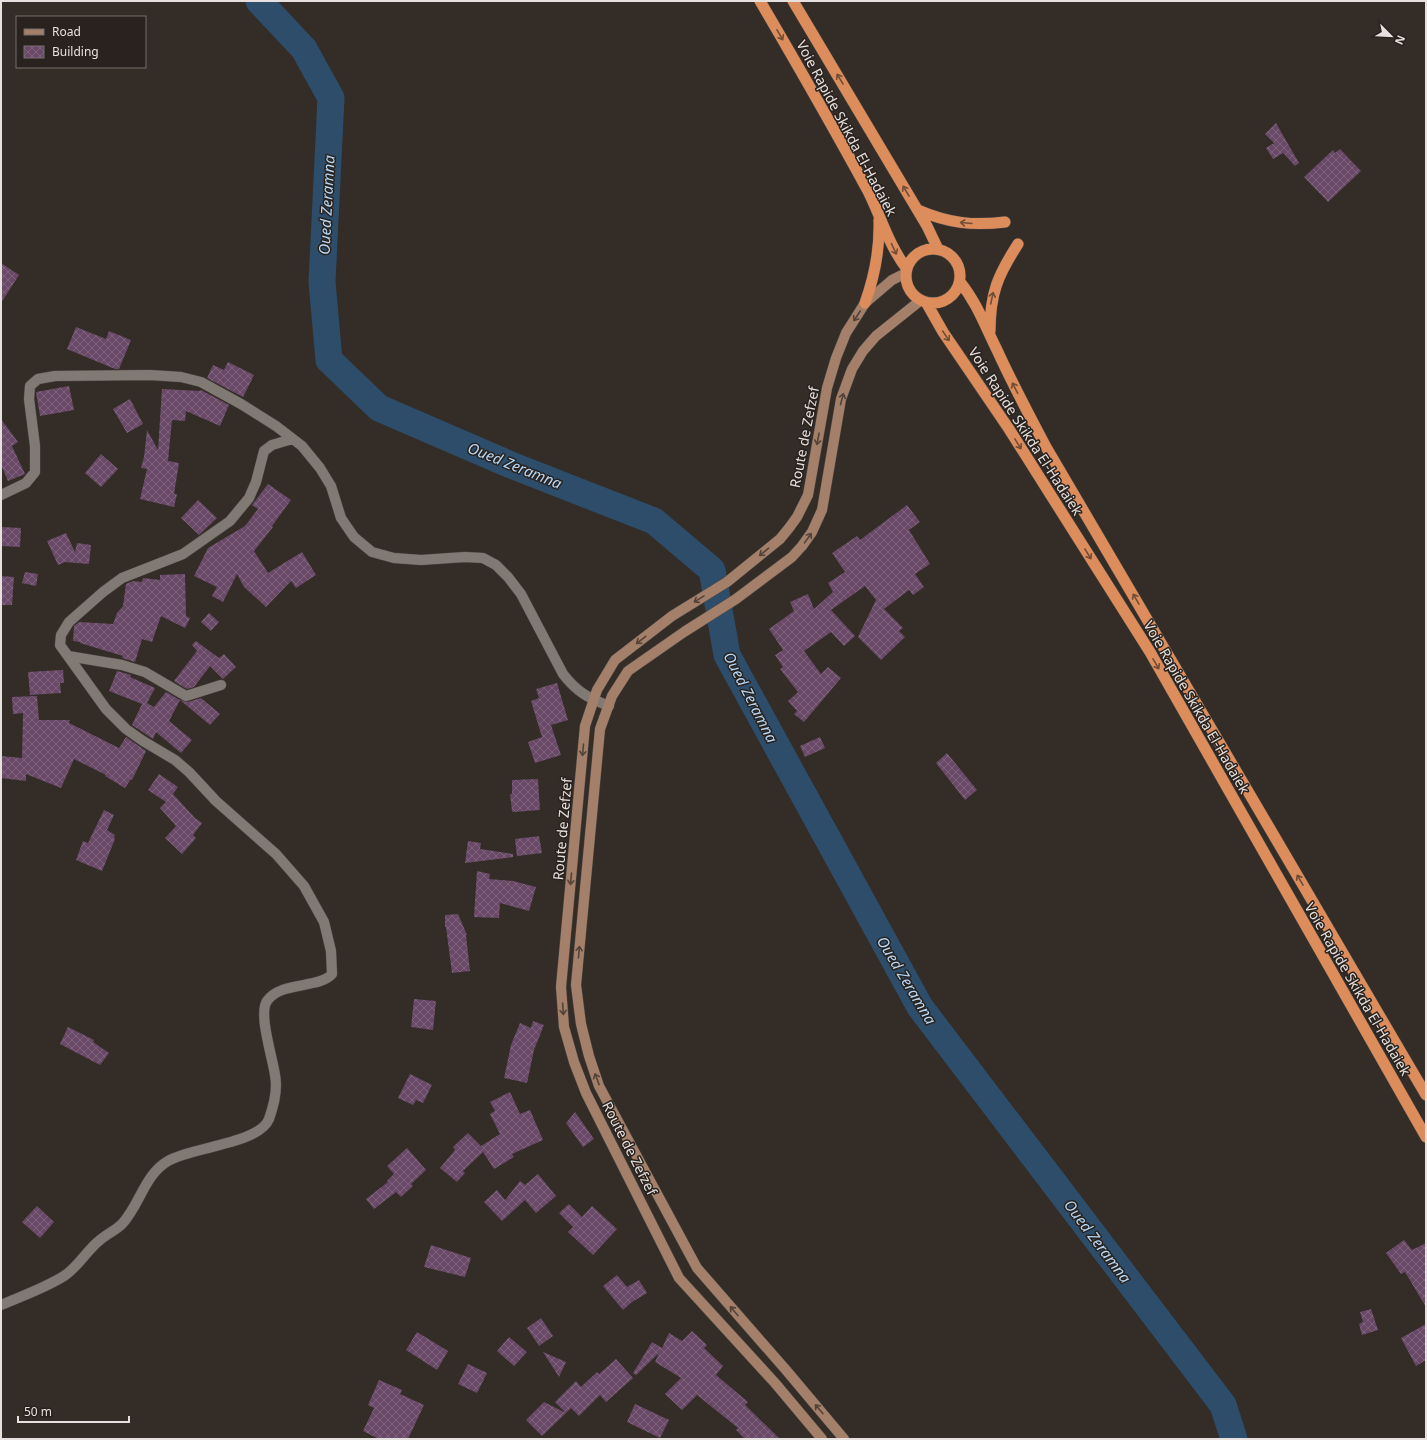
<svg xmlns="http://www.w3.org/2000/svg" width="1427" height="1440" font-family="'Noto Sans',sans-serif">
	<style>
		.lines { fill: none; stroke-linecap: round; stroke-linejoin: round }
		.river { stroke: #2d4d6b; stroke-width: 27 }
		.building { fill: url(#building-cross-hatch) }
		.minor-casing { stroke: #4f4946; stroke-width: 11 }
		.secondary-casing { stroke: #4f4946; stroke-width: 11 }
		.trunk-casing { stroke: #4f4946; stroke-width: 12 }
		.minor { stroke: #817974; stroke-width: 10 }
		.secondary { stroke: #a4806b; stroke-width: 10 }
		.trunk { stroke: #dd8d5c; stroke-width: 11 }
		.oneway { stroke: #714d37 }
		.oneway2 { stroke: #544339 }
		.labels { text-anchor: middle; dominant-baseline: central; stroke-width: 3; stroke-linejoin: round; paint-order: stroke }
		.street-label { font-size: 14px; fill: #e6e1de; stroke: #29221e }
		.water-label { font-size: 15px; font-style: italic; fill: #b7d8f7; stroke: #29221e }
	</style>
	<defs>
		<pattern id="building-cross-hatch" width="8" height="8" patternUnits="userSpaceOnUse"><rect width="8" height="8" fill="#694967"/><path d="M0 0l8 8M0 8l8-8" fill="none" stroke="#7e637c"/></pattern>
	</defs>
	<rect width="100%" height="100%" fill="#332c27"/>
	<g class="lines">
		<path class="river" d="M259,1l45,48 27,49 -9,184 7,78 50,48 132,57 143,56 58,49 15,85 193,352 303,398 11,34"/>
	</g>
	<path class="building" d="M1276,123l23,40 -4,3 -12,-13 -10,6 -7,-11 8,-5 -9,-9z
		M1340,149l21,22 -33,31 -24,-25 29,-27 2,3z
		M1,263l18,12 -18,28z
		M76,327l30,12 3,-8 22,9 -12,29h-4l-48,-20z
		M228,362l26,13 -11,22 -36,-19 6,-13 11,5z
		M69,386l5,24 -34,6 -4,-24z
		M162,389l38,2 1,-1 28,15 -9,21 -34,-15 -1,10 -13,-1 -4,41 11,2 -5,31h3l-3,13 -34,-8 7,-30 -6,-1 3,-11 3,-27 11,20z
		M130,399l13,25 -16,9 -14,-24z
		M1,419l17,23 -6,4 13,28 -17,7 -7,-16z
		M101,454l17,15 -17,18 -16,-14z
		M268,484l23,16 -19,26 1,1 -19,24 14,22 34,-21 14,23 -20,13 -5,-7 -25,26 -22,-20 -7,-13 -14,28 -11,-6 5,-9 -23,-11 14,-28 37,-22 13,-17 -6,-4z
		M198,500l19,18 -18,17 -18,-17z
		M907,505l13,17 -11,8 21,34 -15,10 9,13 -11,8 -4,-5 -25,19 19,19 -4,3 6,6 -24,23 -23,-23 18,-37 -11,-14 -34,24 24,26 -11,10 -13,-14 -27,19 17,23 7,-7 13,11 -37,44 -10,-8 3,-3 -9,-10 10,-9 -18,-23 3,-2 -8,-12 8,-5 -14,-21 25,-18 -4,-9 18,-8 6,15 19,-17 -5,-9 17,-11 -13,-19 25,-17 3,4z
		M1,527l20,1 -1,19 -19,-1z
		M66,533l9,19 2,-9 14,2 -2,19 -24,-2 -7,3 -11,-24z
		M25,572l13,2 -2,12 -14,-3z
		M185,574l1,42 4,2 -5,10 -24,-12 -9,26 -10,-3 -7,23 -13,-4 1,-2 -43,-13v-1l-7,-1 1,-15 5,-4 34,2 4,-11 6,-7 3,-22 7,-3 9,1 1,-4 17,2v-5z
		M1,576l13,1 -2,28h-11z
		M209,613l10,9 -8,9 -10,-9z
		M196,641l23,17 5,-4 12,13 -13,12 -13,-13 -16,21 -7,2 -13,-8 23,-30 -5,-6z
		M63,670l1,13h-4l1,10 -31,2 -2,-23z
		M117,671l14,4 -1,2 25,11 -8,15 7,4 12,-15 14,8 -11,21 23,19 -11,13 -25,-21 -3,7 -21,-14 10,-21 -33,-13z
		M557,683l11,37 -17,5 10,30 -26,8 -7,-21 14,-5 -11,-36 8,-3 -3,-9z
		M37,696l2,24h31l-1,3 50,25 7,-11 20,14 -14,29 -1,-1 -6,9 -20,-12 1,-1 -32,-16 -13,29 -35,-14v7l-25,-3v-22l21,2 1,-45 -10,1 -1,-17z
		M201,698l19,16 -10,11 -30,-25 8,2z
		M820,737l5,11 -20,9 -5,-11z
		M947,753l30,37 -12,10 -29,-37z
		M159,774l19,13 -5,7 22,24 7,5 -9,12 3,3 -14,16 -17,-16 11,-12 -16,-18 6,-6 -18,-12z
		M538,779l2,31 -27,2 -1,-1 -2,-17h2v-14z
		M104,810l10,5 -7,15 8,5 -1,3 1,1 -13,32 -26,-11 7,-19 5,2z
		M539,836l3,17 -25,3 -2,-17z
		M468,841l13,2 -1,6 33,5v3l-48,6z
		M477,871l13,3 -1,5 24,2 23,6 -7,24 -29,-8 -1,15 -25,-1z
		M458,914l9,21h-1l4,36 -18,2 -6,-46h-1v-12z
		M414,999l22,2 -3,29 -22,-3z
		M533,1021l11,4 -10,25 -7,33 -23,-5 7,-33 9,-22 11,5z
		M68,1027l26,13 -1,2 16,11 -9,12 -40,-21z
		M410,1074l22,11 -9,18 -7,-3 -3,5 -15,-7z
		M510,1092l10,22 10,-4 13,30 -31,14 2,3 -20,12 -11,-17 -20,19 2,2 -8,9 -17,-14 15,-18 -2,-3 15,-14 13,13 19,-12 -10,-20 5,-3 -5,-9z
		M575,1112l19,27 -11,8 -17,-24z
		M407,1148l19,22 -15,14 2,2 -12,11 -5,-5 -22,17 -8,-10 22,-17 -1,-1 7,-7 -7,-8z
		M538,1174l18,22 -20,17 -11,-13 -23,21 -18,-19 13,-12 8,10 15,-19 5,4z
		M569,1204l13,13 10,-11 25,23 -24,26 -25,-23 5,-5 -14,-14z
		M37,1206l17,16 -14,16 -18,-16z
		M1404,1240l8,10 14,-7v64l-21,-35 -4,2 -15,-21z
		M431,1245l40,13 -6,19 -41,-10z
		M617,1275l10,12 12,-7 8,13 -15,9 -9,8 -20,-24z
		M1371,1309l7,21 -16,5 -3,-11 4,-2 -3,-10z
		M541,1318l12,18 -14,10 -12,-18z
		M1426,1324v36l-10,6 -15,-28z
		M692,1331l15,14 -3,3 19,18 -7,9 32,27 -3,3 35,34h-35l-9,-9 2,-2 -41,-33 -15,15 -17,-16 16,-16 -26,-16 4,-9 -23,22 -3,-2 19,-31 10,6 7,-15 13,8z
		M417,1332l31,19 -11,19 -31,-20z
		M509,1337l18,15 -13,14 -17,-15z
		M543,1352l23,10 -7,15z
		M616,1359l17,19 -27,24 -6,-7 -21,21 -8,-8 -5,5 -11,-11 21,-21 5,6 16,-15 2,2z
		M468,1364l19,9 -10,20 -19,-9z
		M379,1380l23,10 -2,4 24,11 -16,34h-29l-16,-8 11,-23 -6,-3z
		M544,1402l22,11 -24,23 -16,-16z
		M635,1404l34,16 -9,18 -33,-16z"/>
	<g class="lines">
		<defs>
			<path id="minor" d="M1,495l25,-12 9,-11v-26l-6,-47 1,-13 8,-7 17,-3 95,-1 31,2 20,5 40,22 35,22 26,20 18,22 11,18 10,32 13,19 18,15 22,6 27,2 44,-3 18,1 13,7 12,12 13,17 42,80c14,18 25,24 46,32
				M68,656l54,9 23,7 41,24 35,-11
				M1,1305c21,-9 44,-17 63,-29 14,-9 23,-26 36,-36 7,-6 16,-10 22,-16 18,-19 22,-49 46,-63 23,-14 91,-17 101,-42 5,-14 9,-29 6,-44 -2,-16 -17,-61 -8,-74 14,-20 52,-12 65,-27l-1,-23 -7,-29 -20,-36 -28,-32 -60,-53 -27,-29 -14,-12 -32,-19 -17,-12 -20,-20 -46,-64 1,-10 8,-13 34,-30 19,-14 61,-24 47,-33 19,-23 7,-16 8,-31 8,-6 20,-6"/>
			<path id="secondary" d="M822,1439l-47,-56 -96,-105 -93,-185 -12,-31 -10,-35 -3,-40 24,-261 12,-36 18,-30 57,-44 55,-34 53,-43 9,-11 8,-11 11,-22 19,-107 9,-30 10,-25 19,-30 27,-23 14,-7
				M844,1439l-58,-69 -89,-102 -98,-182 -10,-30 -8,-32 -5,-39 24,-256 12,-33 16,-25 56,-39 52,-33 56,-42 10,-11 10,-14 10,-22 19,-111 11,-30 11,-18 13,-15 45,-36"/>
			<path id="trunk" d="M760,1c37,63 73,126 108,190 13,26 21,55 39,78
				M793,1l134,225 11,23
				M918,210c30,13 55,16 87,12
				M906 276a27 27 0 1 1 54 0a27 27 0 1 1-54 0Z
				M960,282c17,21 25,44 37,68 15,33 32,65 49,97l380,648
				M926,302l17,30 66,97 141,223 276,485
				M865,303c10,-28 15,-54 14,-83
				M990,331c0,-38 8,-56 28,-87"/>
		</defs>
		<use href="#minor" class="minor-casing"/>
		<use href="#secondary" class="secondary-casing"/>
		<use href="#trunk" class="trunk-casing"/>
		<use href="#minor" class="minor"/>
		<use href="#secondary" class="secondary"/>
		<use href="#trunk" class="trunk"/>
	</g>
	<defs><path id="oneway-shaft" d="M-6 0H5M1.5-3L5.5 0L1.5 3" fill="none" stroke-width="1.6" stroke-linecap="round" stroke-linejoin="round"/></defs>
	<g class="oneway">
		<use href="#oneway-shaft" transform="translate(780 35) rotate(60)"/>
		<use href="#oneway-shaft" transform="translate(840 79) rotate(-121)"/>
		<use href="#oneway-shaft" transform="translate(906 191) rotate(-121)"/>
		<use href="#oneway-shaft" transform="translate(966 223) rotate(-175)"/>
		<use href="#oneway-shaft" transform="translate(894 249) rotate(65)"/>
		<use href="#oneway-shaft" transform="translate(992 298) rotate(-78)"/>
		<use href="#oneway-shaft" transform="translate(946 336) rotate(56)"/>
		<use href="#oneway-shaft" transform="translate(1015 388) rotate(-117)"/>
		<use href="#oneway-shaft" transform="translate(1018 444) rotate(58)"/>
		<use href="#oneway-shaft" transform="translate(1088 554) rotate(58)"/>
		<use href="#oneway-shaft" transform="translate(1136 599) rotate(-120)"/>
		<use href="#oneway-shaft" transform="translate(1156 664) rotate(60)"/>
		<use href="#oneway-shaft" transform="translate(1300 880) rotate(-120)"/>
	</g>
	<g class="oneway2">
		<use href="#oneway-shaft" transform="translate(857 316) rotate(123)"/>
		<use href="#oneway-shaft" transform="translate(842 399) rotate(-75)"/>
		<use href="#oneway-shaft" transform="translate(818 439) rotate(100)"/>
		<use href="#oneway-shaft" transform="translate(808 538) rotate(-54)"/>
		<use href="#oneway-shaft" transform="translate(764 552) rotate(141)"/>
		<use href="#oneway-shaft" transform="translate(699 599) rotate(148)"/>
		<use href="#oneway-shaft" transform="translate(641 640) rotate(142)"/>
		<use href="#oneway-shaft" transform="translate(583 750) rotate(95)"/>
		<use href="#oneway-shaft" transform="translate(571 879) rotate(95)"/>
		<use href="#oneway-shaft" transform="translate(579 952) rotate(-85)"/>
		<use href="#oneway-shaft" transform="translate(563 1009) rotate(86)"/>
		<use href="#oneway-shaft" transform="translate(597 1079) rotate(-110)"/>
		<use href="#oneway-shaft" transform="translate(734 1311) rotate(-131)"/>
		<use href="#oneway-shaft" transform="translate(819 1409) rotate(-130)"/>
	</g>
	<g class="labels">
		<g class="street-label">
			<text transform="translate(847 128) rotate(62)">Voie Rapide Skikda El-Hadaiek</text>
			<text transform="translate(1026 431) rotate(57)">Voie Rapide Skikda El-Hadaiek</text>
			<text transform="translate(804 437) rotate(-79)">Route de Zefzef</text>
			<text transform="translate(1197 707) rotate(60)">Voie Rapide Skikda El-Hadaiek</text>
			<text transform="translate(562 829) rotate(-85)">Route de Zefzef</text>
			<text transform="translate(1358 989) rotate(60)">Voie Rapide Skikda El-Hadaiek</text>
			<text transform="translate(630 1148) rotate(63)">Route de Zefzef</text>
		</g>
		<g class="water-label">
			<text transform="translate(326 205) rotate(-87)">Oued Zeramna</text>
			<text transform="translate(515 465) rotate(22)">Oued Zeramna</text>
			<text transform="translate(751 697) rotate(63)">Oued Zeramna</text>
			<text transform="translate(907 980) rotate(59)">Oued Zeramna</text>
			<text transform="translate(1098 1241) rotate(53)">Oued Zeramna</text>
		</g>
	</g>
	<rect width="1427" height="1440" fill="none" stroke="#e6e1de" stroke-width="4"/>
	<rect x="16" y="16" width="130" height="52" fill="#29221e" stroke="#756e6b"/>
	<rect x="24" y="29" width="20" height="6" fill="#a4806b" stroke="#756e6b"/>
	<text x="52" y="36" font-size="12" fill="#e6e1de">Road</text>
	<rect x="24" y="46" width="20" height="12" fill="url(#building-cross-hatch)" stroke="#756e6b"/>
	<text x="52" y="56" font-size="12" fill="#e6e1de">Building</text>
	<g transform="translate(1391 36) rotate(114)" stroke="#29221e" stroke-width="3" paint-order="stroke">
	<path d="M0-3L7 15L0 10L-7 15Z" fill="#e6e1de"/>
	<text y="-6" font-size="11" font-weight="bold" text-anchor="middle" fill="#e6e1de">N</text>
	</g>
	<path d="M18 1416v6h111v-6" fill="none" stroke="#e6e1de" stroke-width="2"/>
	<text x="24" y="1416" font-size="12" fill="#e6e1de" stroke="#29221e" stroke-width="3" paint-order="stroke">50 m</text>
</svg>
